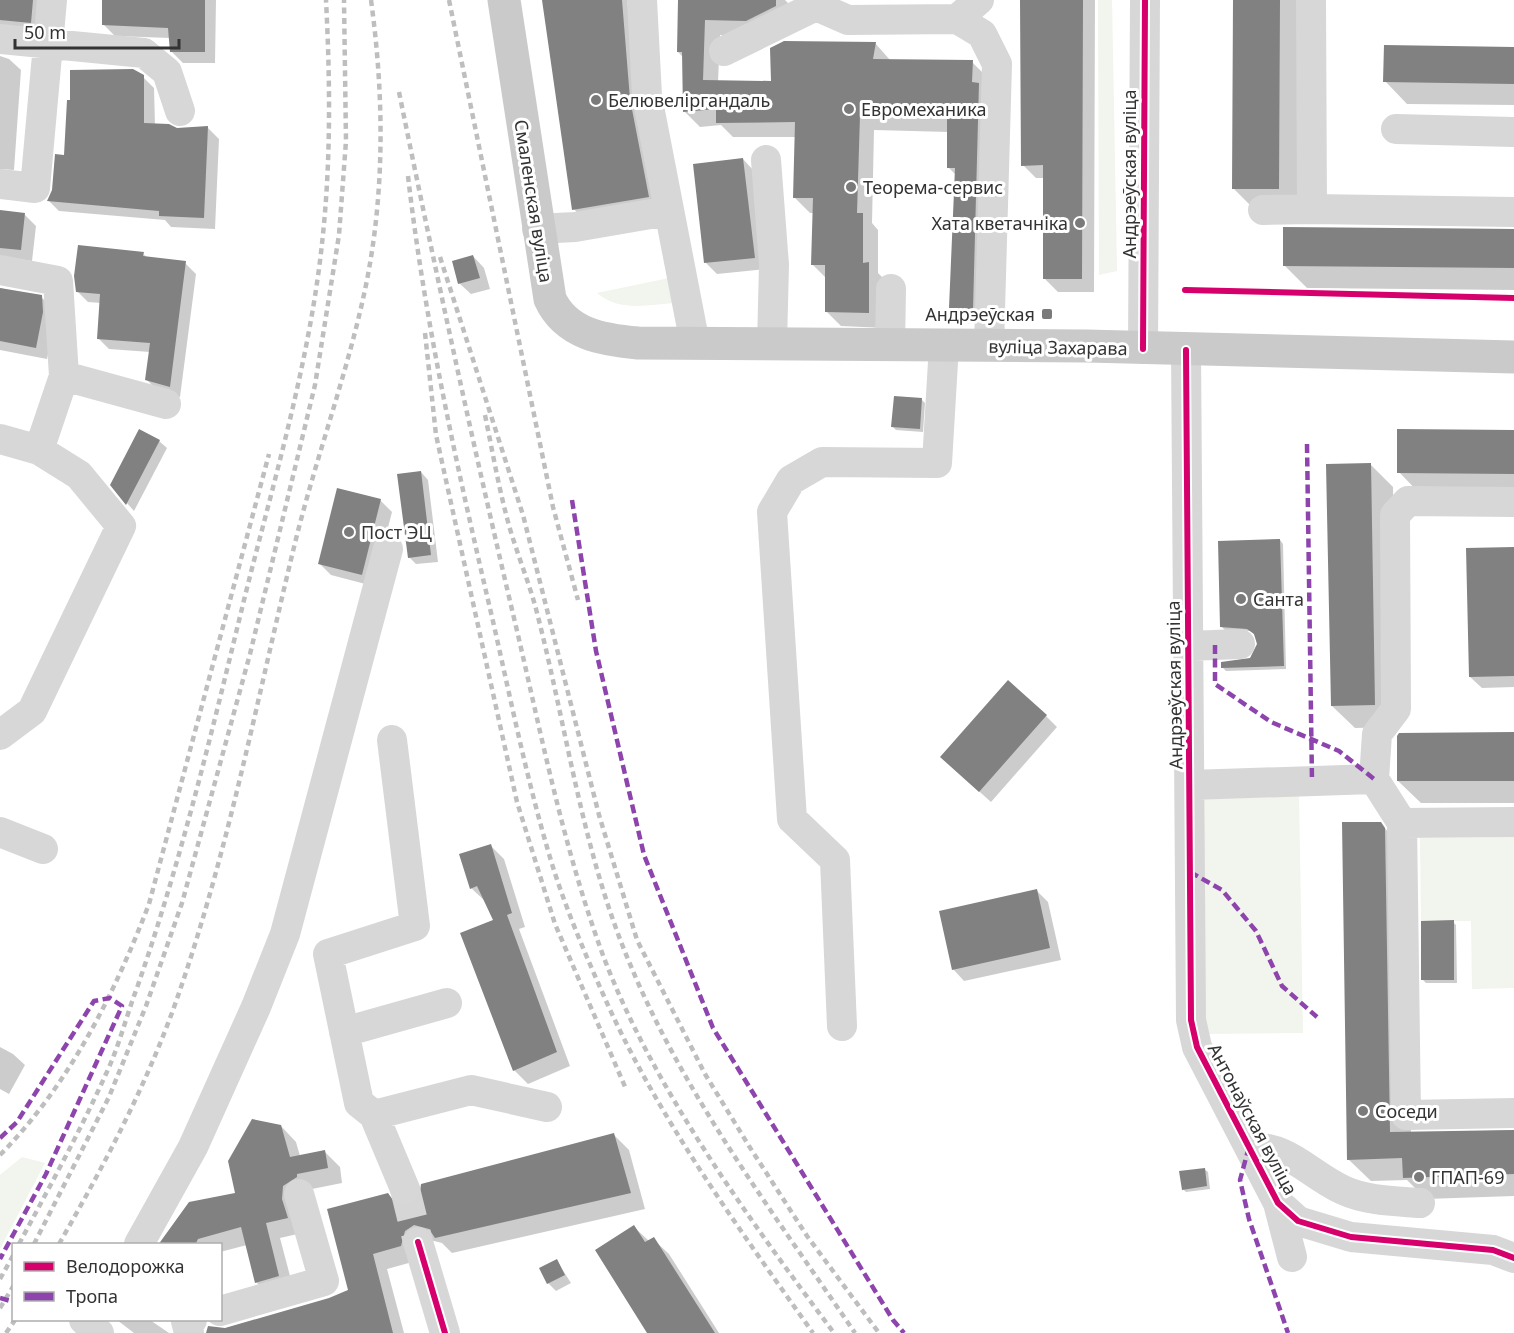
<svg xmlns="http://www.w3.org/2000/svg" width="1514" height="1333" font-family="'Noto Sans',sans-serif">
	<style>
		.green { fill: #f1f5ed }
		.shadow { fill: #0003 }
		.building { fill: #818181 }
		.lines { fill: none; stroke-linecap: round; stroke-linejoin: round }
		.minor-tunnel { stroke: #d6d6d6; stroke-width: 30; stroke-dasharray: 30 15; stroke-linecap: butt }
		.minor { stroke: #d7d7d7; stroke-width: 30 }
		.major { stroke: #cacaca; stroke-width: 33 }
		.rail { stroke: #bebebe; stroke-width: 4.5; stroke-dasharray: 6 4.5; stroke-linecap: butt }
		.quiet { stroke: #8e44ad; stroke-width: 4.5; stroke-dasharray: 9 4.5; stroke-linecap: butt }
		.cycleway-casing { stroke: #fff; stroke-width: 10 }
		.cycleway { stroke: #d6006c; stroke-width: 6 }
		.poi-dot { fill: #7a7a7a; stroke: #fff; stroke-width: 2 }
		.labels { text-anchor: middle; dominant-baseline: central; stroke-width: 6; stroke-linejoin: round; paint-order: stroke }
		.poi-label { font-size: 18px; fill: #333; stroke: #fff; text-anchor: start }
		.street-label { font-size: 18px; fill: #333; stroke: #fff }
	</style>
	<rect width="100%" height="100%" fill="#fff"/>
	<path class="green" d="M1098,0h14l5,271 -18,4z
		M669,278l6,25c-28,2 -56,9 -78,-10z
		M1299,796l4,237 -100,1 -2,-236z
		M1514,837v151l-42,1 -1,-68h-50l-1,-83z
		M22,1157l23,6 -45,86v-74z"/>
	<path class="shadow" d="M0,0h45l-3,34 -42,-2z
		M103,0h113l-1,63h-32l-12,-12 -1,-13 -55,-2 -12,-12z
		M544,0h83l28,204 -74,13 -7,-8z
		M680,0h105l6,6 -29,30 -42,-1 -2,47h55l102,-39 15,17 82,2 15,15 1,248 -22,-2 -15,-15 5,-133 -7,-7v-36l-75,-2 -2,93 6,7v43l6,6v49l-43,-2 -15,-15v-33l-13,-13 1,-52h-4l-16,-16 2,-60h-63l-12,-12 -21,2 -16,-16 -1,-54 -5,-5z
		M1022,0h73l-1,292h-36l-13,-13 -1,-101h-8l-13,-13z
		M1234,0h77l-1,220h-45l-32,-32z
		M1514,48v57l-107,-1 -22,-23z
		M0,56l9,3 12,11 -7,100 -14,-1z
		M143,77l11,11 1,37 22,4 31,-1 11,11 -4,90 -44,-2 -6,-7 -106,-9 -10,-10 16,-44z
		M743,159l11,12 12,98 -49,5 -11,-11z
		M0,212l25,3 11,11 -4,35 -32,-4z
		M1285,228l229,1v61l-207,-2 -23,-23z
		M143,254l5,4 37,5 11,11 -16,123 -22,-6 -11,-11 3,-28 -41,-3 -11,-11 3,-35 -13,-1 -11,-11z
		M473,256l11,12 6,21 -19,5 -12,-11z
		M0,288l41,9 12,11 1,17 -7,34 -47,-9z
		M922,400l3,3 -2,29 -27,-2 -3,-3z
		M1514,432v63h-93l-22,-23z
		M159,441l8,7 -33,63 -23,-26z
		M1370,464l23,23 4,240 -42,1 -23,-22z
		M421,472l7,8 10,82 -22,2 -7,-7z
		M380,500l12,12 -19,74 -42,-11 -11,-11z
		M1280,540l3,4 3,125 -60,2 -3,-3 28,-8 8,-16 -7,-13 -27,-1 -3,-3z
		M1514,549v138l-32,1 -12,-11z
		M1046,716l11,11 -66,75 -38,-34z
		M1514,734v69h-93l-23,-22z
		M1380,823l26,28 5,282 103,-3v66l-88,3 -19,-19 -36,1 -22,-21z
		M490,845l14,14 21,68 -6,2 51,137 -42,18 -14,-14 -19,-149 -10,-20 -14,-13z
		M1037,891l11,11 13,58 -97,21 -11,-12z
		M1453,922l3,3 1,58h-31l-3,-3z
		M0,1047l13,7 12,11 -16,29 -9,-5z
		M281,1126l15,16 4,14 25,-4 15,15 2,16 -30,6 -10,44 -22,5 14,53 -22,7 -16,-16 -9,-37 -27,7v-8h-60l77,-49z
		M613,1134l16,16 16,59 -193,44 -10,-10 -12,-3 -14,21 -29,8 17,64h-195l120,-34 20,-9 39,-95 10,10 14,2z
		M1204,1169l4,3 2,17 -24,3 -3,-3z
		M634,1227l15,14 4,-2 16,15 50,79h-70z
		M557,1261l14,22 -15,8 -8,-8 -7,-14z
		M117,1320h33l19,13h-35z"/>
	<path class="building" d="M0,0h33l-2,23 -31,-3z
		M102,0h103v52h-35l-2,-24 -66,-3z
		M542,0h80l8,99 19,98 -77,13z
		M678,0h98v6l-30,15 -41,-1 -2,60 68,1 -1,-33 14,-7 92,1 -3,17 100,1 -1,22 7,1 -6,227 -24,-2 6,-140h-8v-51l-87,-2 -3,98h6v50l6,-1v51l-44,-1v-47h-14l2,-67h-20l2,-76 -79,1v-14l-33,3 -1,-60h-5z
		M1020,0h63l-1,279h-39v-114l-22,1z
		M1233,0h47l-1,189h-47z
		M1384,45l130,2v37l-131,-2z
		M133,69l11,6v48l25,1 8,4 31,-2 -4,92 -45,-2v-5l-112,-10 5,-11 3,-36 9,1 3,-55h3v-30z
		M743,158l12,100 -51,5 -11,-99z
		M0,210l25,3 -4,37 -21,-2z
		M1283,227l231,2v39l-231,-2z
		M78,245l66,7 -1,4 43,5 -16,126 -25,-7 5,-37 -53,-4 3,-45 -24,-2 -2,-16z
		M473,255l7,23 -22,6 -6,-23z
		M0,288l42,7 1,17 -7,36 -36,-7z
		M894,396l28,2 -2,31 -29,-2z
		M139,429l21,11 -34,65 -16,-20z
		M1397,429l117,1v44l-117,-1z
		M1371,463l4,242 -44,1 -5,-242z
		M421,471l10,84 -23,3 -11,-84z
		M337,488l44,11 -19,76 -44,-11z
		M1280,539l4,127 -63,2v-6l29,-4 7,-14 -3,-10 -7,-5 -27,-2 -2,-86z
		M1514,547v129l-45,1 -3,-129z
		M1008,680l39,35 -68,77 -39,-35z
		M1514,732v49h-117v-45l2,-3z
		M1342,822h39l4,6 5,304 124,-2v44l-111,4 -1,-20 -55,2z
		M491,844l21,69 -5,2 50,137 -44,19 -53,-138 33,-13 -16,-34 -7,3 -11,-35z
		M1037,889l13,59 -98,22 -13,-59z
		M1454,920v60h-33v-59z
		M252,1119l29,6 9,32 35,-7 3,18 -31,6v3l-14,9 -1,13 6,19 -22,5 13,53 -24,7 -14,-56 -43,12 -3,6h-37l31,-43 46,-9 -7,-32z
		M614,1133l17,60 -196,45 -6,-9 -15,-4 -9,6 -4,15 -28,8 20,79h-187l2,-7 17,2 104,-30 19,-8 -21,-81 61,-16 7,10 16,2 8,-6 2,-15z
		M1205,1168l2,18 -25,4 -3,-19z
		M634,1225l11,17 9,-5 61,96h-68l-52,-83z
		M557,1259l8,16 -18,9 -8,-16z"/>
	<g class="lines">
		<path class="minor-tunnel" d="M405,1189l13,53"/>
		<path class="minor" d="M642,0l5,96 48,248
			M816,0v6l32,14 109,-1
			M979,0l-22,19 25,15 15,30 -8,282
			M1311,0l1,209 202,3
			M0,39l144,14 23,19 13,39
			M724,51l92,-45
			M1396,129l118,3
			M766,160l8,105 -2,79
			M0,184l35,4 17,-188
			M1263,210l49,-1
			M537,229l38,-2 93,-16
			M0,270l58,11 6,95 -25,74 -39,-11
			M890,345l1,-56
			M1143,349l2,-349
			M1186,350l5,670 6,27 81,156 20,18 53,16 142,13 21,8
			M64,376l102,28
			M1188,646l52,-2
			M0,735l32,-24 89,-185 -42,-51 -40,-25
			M392,740l23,186 -87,28 31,149 15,12 31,74
			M1374,779l3,-45 19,-25 -1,-194 13,-14 106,1
			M1190,785l184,-6 28,44 112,-1
			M1402,823l4,292 108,-2
			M0,832l43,17
			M842,1026l-7,-166 -43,-41 -20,-307 19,-32 31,-18 115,1 7,-118
			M344,1032l103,-29
			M374,1115l97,-25 76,17
			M1249,1147c42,0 58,26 94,43 24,11 51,11 77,13
			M1278,1203l14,54
			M418,1242l27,91
			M139,1244l54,-97 63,-140 29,-73 103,-385
			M220,1311l104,-30 -25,-87
			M84,1320l15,13
			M189,1333l-3,-12 6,-1"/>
		<path class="major" d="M504,0l46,299c16,35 53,41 88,44l449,3 427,11"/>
		<path class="rail" d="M449,0l104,507 25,93
			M399,92c37,182 76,362 119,543 25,108 47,218 86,323 51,133 145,261 230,375
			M408,176c17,148 50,296 84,441 18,79 34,159 57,237 14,48 34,95 54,140 53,121 134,232 210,339
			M440,257l83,258 76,300 38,125 68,134 44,72 58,90 72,97
			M425,333l11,102 81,367 38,122 71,165
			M485,415c7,34 13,69 22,103 8,31 21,61 29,91 31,119 46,242 94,355 55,133 145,251 225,369
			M0,1155c69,-70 114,-160 149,-251l120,-450
			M19,1244c31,-58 64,-118 91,-179 11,-26 18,-54 28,-80 44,-127 75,-258 107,-389 30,-120 66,-239 78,-362 8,-78 7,-156 3,-234
			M34,1244l75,-147 37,-91 36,-103 68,-249 65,-269 24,-150 7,-94 -2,-141
			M59,1244c43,-75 84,-152 114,-234 54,-151 84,-311 122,-467 21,-86 53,-171 71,-258 19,-94 18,-190 5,-285
			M0,1279l14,-25
			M0,1308l14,-23
			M6,1333l9,-13"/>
		<path class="quiet" d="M1307,444l5,337
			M572,500l24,151 48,204 69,173 180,292 11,13
			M1215,645v39l56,38 68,29 35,28
			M1190,872l32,18 34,41 26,55 35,31
			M0,1138l17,-16 77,-121 16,-3 12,8 -76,168 -46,85
			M1249,1147l-9,33 9,39 39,114
			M0,1298l14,4"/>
		<defs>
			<path id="cycleway" d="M1185,290l329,8
				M1143,349l2,-349
				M1186,350l5,670 6,27 81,156 20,18 53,16 142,13 21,8
				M418,1242l27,91"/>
		</defs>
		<use href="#cycleway" class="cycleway-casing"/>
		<use href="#cycleway" class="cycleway"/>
	</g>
	<g class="poi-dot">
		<circle cx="596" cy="100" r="6"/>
		<circle cx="849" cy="109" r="6"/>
		<circle cx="851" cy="187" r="6"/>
		<circle cx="1080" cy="223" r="6"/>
		<rect x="1041" y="308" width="12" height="12" rx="3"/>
		<circle cx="349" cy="532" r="6"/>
		<circle cx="1241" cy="599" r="6"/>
		<circle cx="1363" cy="1111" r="6"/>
		<circle cx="1419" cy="1177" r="6"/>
	</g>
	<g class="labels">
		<g class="poi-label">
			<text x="608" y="100">Белювеліргандаль</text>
			<text x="861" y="109">Евромеханика</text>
			<text x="863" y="187">Теорема-сервис</text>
			<text x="1068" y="223" text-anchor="end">Хата кветачніка</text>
			<text x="1035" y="314" text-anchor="end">Андрэеўская</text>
			<text x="361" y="532">Пост ЭЦ</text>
			<text x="1253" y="599">Санта</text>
			<text x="1375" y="1111">Соседи</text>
			<text x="1431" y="1177">ГПАП-69</text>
		</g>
		<g class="street-label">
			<text transform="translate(1129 174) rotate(-90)">Андрэеўская вуліца</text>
			<text transform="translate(534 201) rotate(81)">Смаленская вуліца</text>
			<text transform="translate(1058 347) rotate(1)">вуліца Захарава</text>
			<text transform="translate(1174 685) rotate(-91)">Андрэеўская вуліца</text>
			<text transform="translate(1253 1119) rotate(62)">Антонаўская вуліца</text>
		</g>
	</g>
	<rect x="12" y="1243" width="210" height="78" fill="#ffffff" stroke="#adadad" stroke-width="1.5"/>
	<rect x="24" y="1262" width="30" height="9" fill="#d6006c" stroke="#adadad" stroke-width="1.5"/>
	<text x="66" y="1273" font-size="18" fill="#333333">Велодорожка</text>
	<rect x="24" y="1292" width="30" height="9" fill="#8e44ad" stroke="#adadad" stroke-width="1.5"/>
	<text x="66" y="1303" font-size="18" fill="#333333">Тропа</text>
	<path d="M15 39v9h164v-9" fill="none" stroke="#333333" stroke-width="3"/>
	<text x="24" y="39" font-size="18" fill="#333333" stroke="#ffffff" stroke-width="4.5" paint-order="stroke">50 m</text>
</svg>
